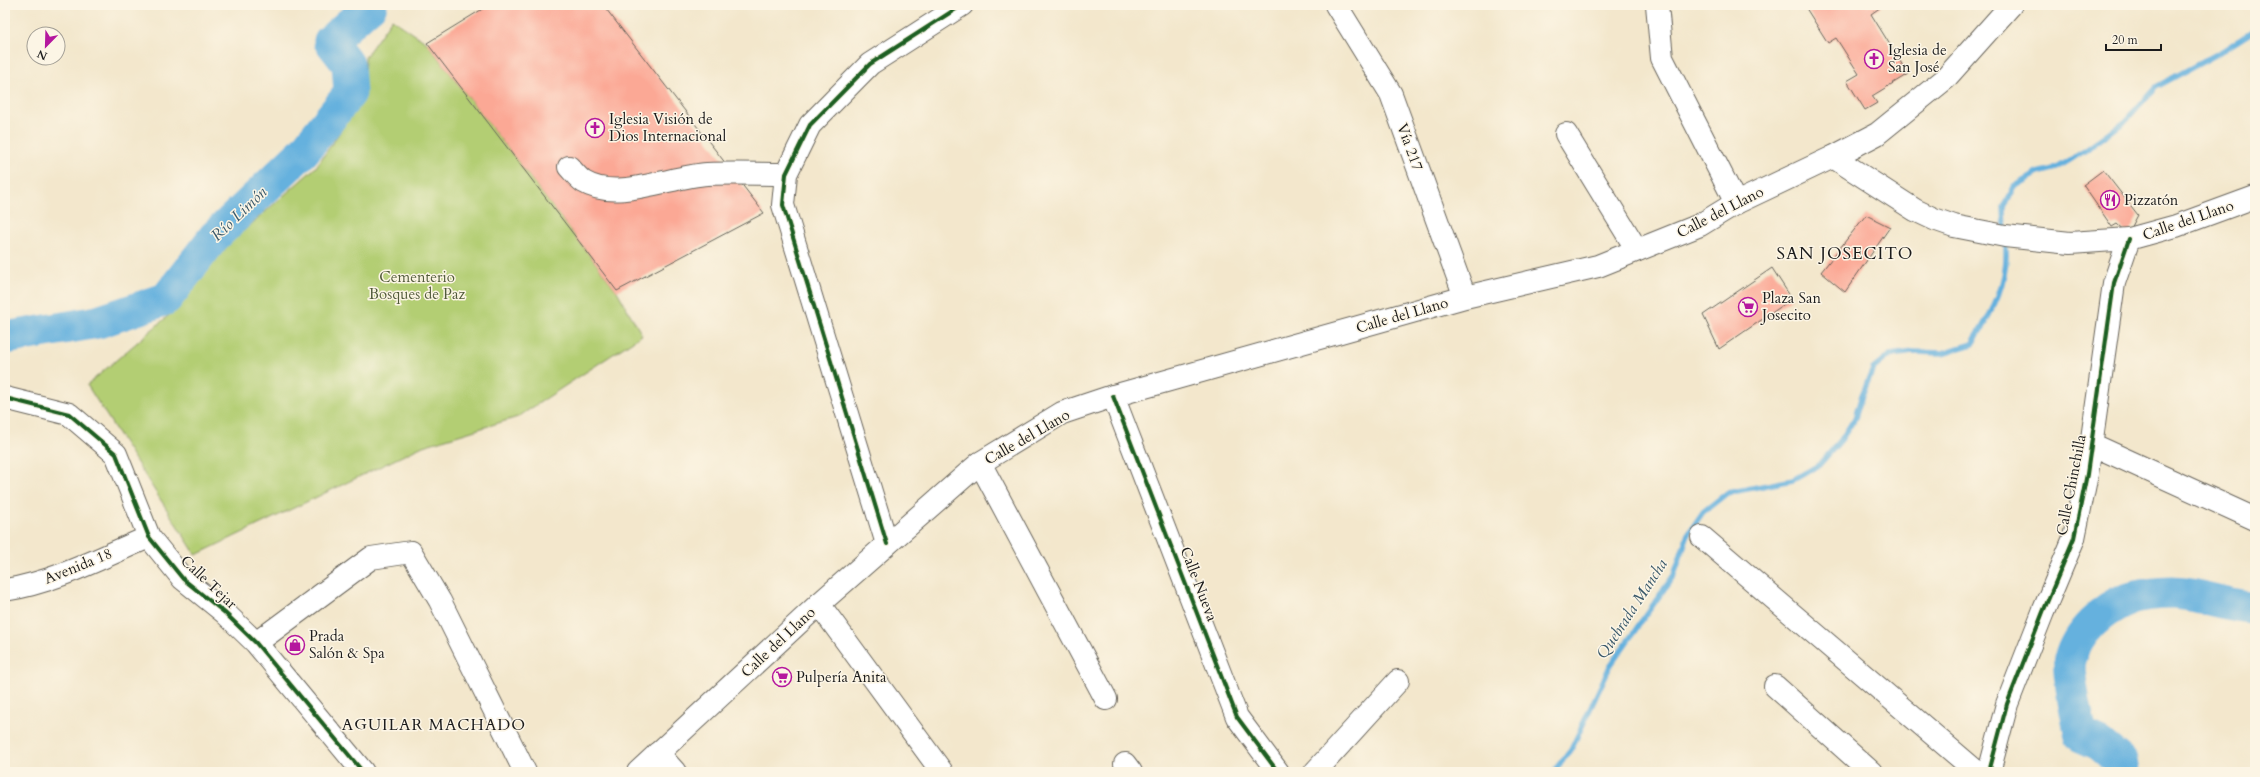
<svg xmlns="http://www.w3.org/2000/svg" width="2260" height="777" font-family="Cardo,serif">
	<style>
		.green { fill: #b3ce73; stroke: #687548 }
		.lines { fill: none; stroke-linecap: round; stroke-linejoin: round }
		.stream { stroke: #65b1de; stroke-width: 5.5 }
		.river { stroke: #65b1de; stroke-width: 33 }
		.building { fill: #fba895 }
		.minor-casing { stroke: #67635a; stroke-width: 24 }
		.major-casing { stroke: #67635a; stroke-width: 24 }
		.minor { stroke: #fff; stroke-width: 22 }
		.major { stroke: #fff; stroke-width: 22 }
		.cycleway-casing { stroke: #fcf5e5; stroke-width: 6 }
		.cycleway { stroke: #1b5e20; stroke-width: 4 }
		.labels { text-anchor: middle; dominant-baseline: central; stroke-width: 3; stroke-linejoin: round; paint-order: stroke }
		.poi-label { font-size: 15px; fill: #1c1c1c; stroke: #fcf5e5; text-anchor: start }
		.street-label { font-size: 15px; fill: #1c1c1c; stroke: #fcf5e5 }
		.park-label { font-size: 15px; fill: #515a3a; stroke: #fcf5e5 }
		.water-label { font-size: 16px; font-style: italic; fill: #39586a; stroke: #fcf5e5 }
		.neighbourhood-label { font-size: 16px; letter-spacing: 1px; fill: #1c1c1c; stroke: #fcf5e5 }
		.quarter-label { font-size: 17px; letter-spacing: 1px; fill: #1c1c1c; stroke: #fcf5e5 }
	</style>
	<rect width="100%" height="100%" fill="#fcf5e5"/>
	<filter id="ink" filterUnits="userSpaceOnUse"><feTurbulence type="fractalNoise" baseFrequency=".025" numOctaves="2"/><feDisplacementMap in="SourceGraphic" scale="8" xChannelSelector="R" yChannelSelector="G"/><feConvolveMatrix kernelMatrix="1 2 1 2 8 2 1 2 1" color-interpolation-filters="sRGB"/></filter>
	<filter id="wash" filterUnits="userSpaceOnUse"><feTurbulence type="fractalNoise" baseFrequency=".012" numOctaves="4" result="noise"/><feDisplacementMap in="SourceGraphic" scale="16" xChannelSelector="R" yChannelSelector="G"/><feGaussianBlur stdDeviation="0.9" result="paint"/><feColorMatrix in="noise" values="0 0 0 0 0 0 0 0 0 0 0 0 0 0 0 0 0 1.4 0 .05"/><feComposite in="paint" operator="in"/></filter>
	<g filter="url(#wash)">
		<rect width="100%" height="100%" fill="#f3e7cc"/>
		<path class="green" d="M392,19l35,24 190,248 25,44 -124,82 -95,29 -227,109 -109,-170 88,-75 55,-67 86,-76 47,-69 2,-41z"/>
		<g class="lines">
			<path class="stream" d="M2005,232l-1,-25 10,-20 24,-14 19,-5 29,-18 38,-28 32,-35 63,-34 36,-23
				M1553,772l18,-22 39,-84 64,-91 14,-41 15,-22 24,-19 66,-13 26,-15 22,-25 14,-22 7,-23 11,-26 17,-14 23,-3 30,1 29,-9c20,-31 39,-65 33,-104"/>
			<path class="river" d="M5,338l93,-16 68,-23 48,-62 90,-86 46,-58 -2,-29 -18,-23 41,-36
				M2123,772l-2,-10 -22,-18 -18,-8c-3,-14 -14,-65 -11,-76 7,-28 33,-51 59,-61 11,-4 30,-6 42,-6 29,0 55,14 84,14"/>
		</g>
		<g id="blocks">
			<path class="building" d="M489,5h114l161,208 -147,78 -190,-248z
				M1804,5h76l1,2 -10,7 37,60 -36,22 5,7 -12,7 -18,-29 12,-7 -23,-36 -8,5z
				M2103,170l35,45 -10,19 -11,-10 -5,3 -29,-42z
				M1866,215l24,12 -45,65 -24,-20z
				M1772,268l20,31 -73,50 -16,-34z"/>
		</g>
	</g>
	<g filter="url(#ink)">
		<use href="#blocks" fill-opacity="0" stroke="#67635a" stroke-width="1"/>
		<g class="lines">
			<defs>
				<path id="minor" d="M1657,5l5,53 74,145
					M1566,134l71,116
					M1833,157l44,-23 68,-55 66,-74
					M569,167c4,4 9,11 15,15 33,20 87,-6 123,-8 26,-1 53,0 79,0
					M1113,396l124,321 41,55
					M5,398l64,16 47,40 33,83 34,42 42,34 31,30 107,129
					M2091,444l164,75
					M980,463l126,236
					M1702,537l275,235
					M887,544l-104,-339 3,-31 24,-49 60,-61 92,-59
					M5,590c51,-8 97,-33 144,-53
					M819,604l123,168
					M256,643l115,-85 40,-6 29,49 85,171
					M1775,686l96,86
					M658,753l17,19
					M1125,764l6,8
					M1315,772l83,-91
					M1989,772l18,-68 36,-92 31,-74 13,-64 27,-191 15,-44"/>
				<path id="major" d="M1336,5l55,89 74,203
					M638,772l181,-168 148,-130 13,-11 82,-50 51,-17 352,-99 133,-31 102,-41 36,-22 97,-46 82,53 19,9 20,7 51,10 65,7 59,-4 47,-13 79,-29"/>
			</defs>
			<use href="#minor" class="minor-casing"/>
			<use href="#major" class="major-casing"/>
			<use href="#minor" class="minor"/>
			<use href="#major" class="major"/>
			<defs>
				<path id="cycleway" d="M1113,396l124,321 41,55
					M5,398l64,16 47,40 33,83 34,42 42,34 31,30 107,129
					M887,544l-104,-339 3,-31 24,-49 60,-61 92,-59
					M1989,772l18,-68 36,-92 31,-74 13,-64 27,-191 15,-44"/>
			</defs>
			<use href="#cycleway" class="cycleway-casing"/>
			<use href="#cycleway" class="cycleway"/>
		</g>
	</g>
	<defs>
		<symbol id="church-ring" viewBox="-11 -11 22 22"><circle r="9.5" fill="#fcf5e5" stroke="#b5179e" stroke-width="1.5"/><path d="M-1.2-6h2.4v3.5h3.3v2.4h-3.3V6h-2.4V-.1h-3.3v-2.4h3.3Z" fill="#b5179e"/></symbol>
		<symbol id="restaurant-ring" viewBox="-11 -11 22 22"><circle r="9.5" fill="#fcf5e5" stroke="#b5179e" stroke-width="1.5"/><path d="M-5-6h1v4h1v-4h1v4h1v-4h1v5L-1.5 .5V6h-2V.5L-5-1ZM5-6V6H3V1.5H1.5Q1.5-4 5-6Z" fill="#b5179e"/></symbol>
		<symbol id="supermarket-ring" viewBox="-11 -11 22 22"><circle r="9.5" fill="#fcf5e5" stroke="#b5179e" stroke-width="1.5"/><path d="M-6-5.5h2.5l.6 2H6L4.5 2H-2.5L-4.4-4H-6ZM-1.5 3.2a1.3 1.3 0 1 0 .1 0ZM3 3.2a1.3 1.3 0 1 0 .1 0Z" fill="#b5179e"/></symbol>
		<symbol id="shop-ring" viewBox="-11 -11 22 22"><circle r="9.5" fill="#fcf5e5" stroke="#b5179e" stroke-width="1.5"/><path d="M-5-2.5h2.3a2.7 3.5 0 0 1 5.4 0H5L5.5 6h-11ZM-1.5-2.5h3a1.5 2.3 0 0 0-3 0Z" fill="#b5179e"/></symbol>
	</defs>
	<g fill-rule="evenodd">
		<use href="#church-ring" x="1863" y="48" width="22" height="22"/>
		<use href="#church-ring" x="584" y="117" width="22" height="22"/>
		<use href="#restaurant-ring" x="2099" y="189" width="22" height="22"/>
		<use href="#supermarket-ring" x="1737" y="296" width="22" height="22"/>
		<use href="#shop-ring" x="284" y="634" width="22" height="22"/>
		<use href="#supermarket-ring" x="771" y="666" width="22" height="22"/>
	</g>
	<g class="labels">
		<g class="poi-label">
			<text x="1888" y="50">Iglesia de<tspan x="1888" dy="17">San José</tspan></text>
			<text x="609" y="119">Iglesia Visión de<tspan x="609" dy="17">Dios Internacional</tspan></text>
			<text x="2124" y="200">Pizzatón</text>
			<text x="1762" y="298">Plaza San<tspan x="1762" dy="17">Josecito</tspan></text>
			<text x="309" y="636">Prada<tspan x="309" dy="17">Salón &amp; Spa</tspan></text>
			<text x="796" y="677">Pulpería Anita</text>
		</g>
		<g class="street-label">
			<text transform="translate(1410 147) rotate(70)">Vía 217</text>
			<text transform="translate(1720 212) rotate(-27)">Calle del Llano</text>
			<text transform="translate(2188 220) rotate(-19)">Calle del Llano</text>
			<text transform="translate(1402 315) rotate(-16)">Calle del Llano</text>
			<text transform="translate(1027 437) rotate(-30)">Calle del Llano</text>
			<text transform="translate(2071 485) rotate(-79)">Calle Chinchilla</text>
			<text transform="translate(78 566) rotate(-22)">Avenida 18</text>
			<text transform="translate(209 582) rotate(43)">Calle Tejar</text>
			<text transform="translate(1199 584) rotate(69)">Calle Nueva</text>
			<text transform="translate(778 642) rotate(-43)">Calle del Llano</text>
		</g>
		<g class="park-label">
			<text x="417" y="277">Cementerio<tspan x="417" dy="17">Bosques de Paz</tspan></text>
		</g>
		<g class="water-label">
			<text transform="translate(239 214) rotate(-44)">Río Limón</text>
			<text transform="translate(1632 609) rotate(-57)">Quebrada Mancha</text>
		</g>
		<g class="neighbourhood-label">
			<text x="434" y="725">AGUILAR MACHADO</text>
		</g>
		<g class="quarter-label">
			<text x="1845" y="253">SAN JOSECITO</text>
		</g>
	</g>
	<rect width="2260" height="777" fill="none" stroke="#fcf5e5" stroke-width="20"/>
	<g transform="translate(46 46) rotate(203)"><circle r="19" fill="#fcf5e5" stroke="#a29e95"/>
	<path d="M0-3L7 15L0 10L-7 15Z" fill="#b5179e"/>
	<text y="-6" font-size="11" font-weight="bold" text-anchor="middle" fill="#1c1c1c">N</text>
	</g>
	<path d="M2106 44v6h55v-6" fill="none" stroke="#1c1c1c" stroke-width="2"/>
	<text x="2112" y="44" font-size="12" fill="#1c1c1c" stroke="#fcf5e5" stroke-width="3" paint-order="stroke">20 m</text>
</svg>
